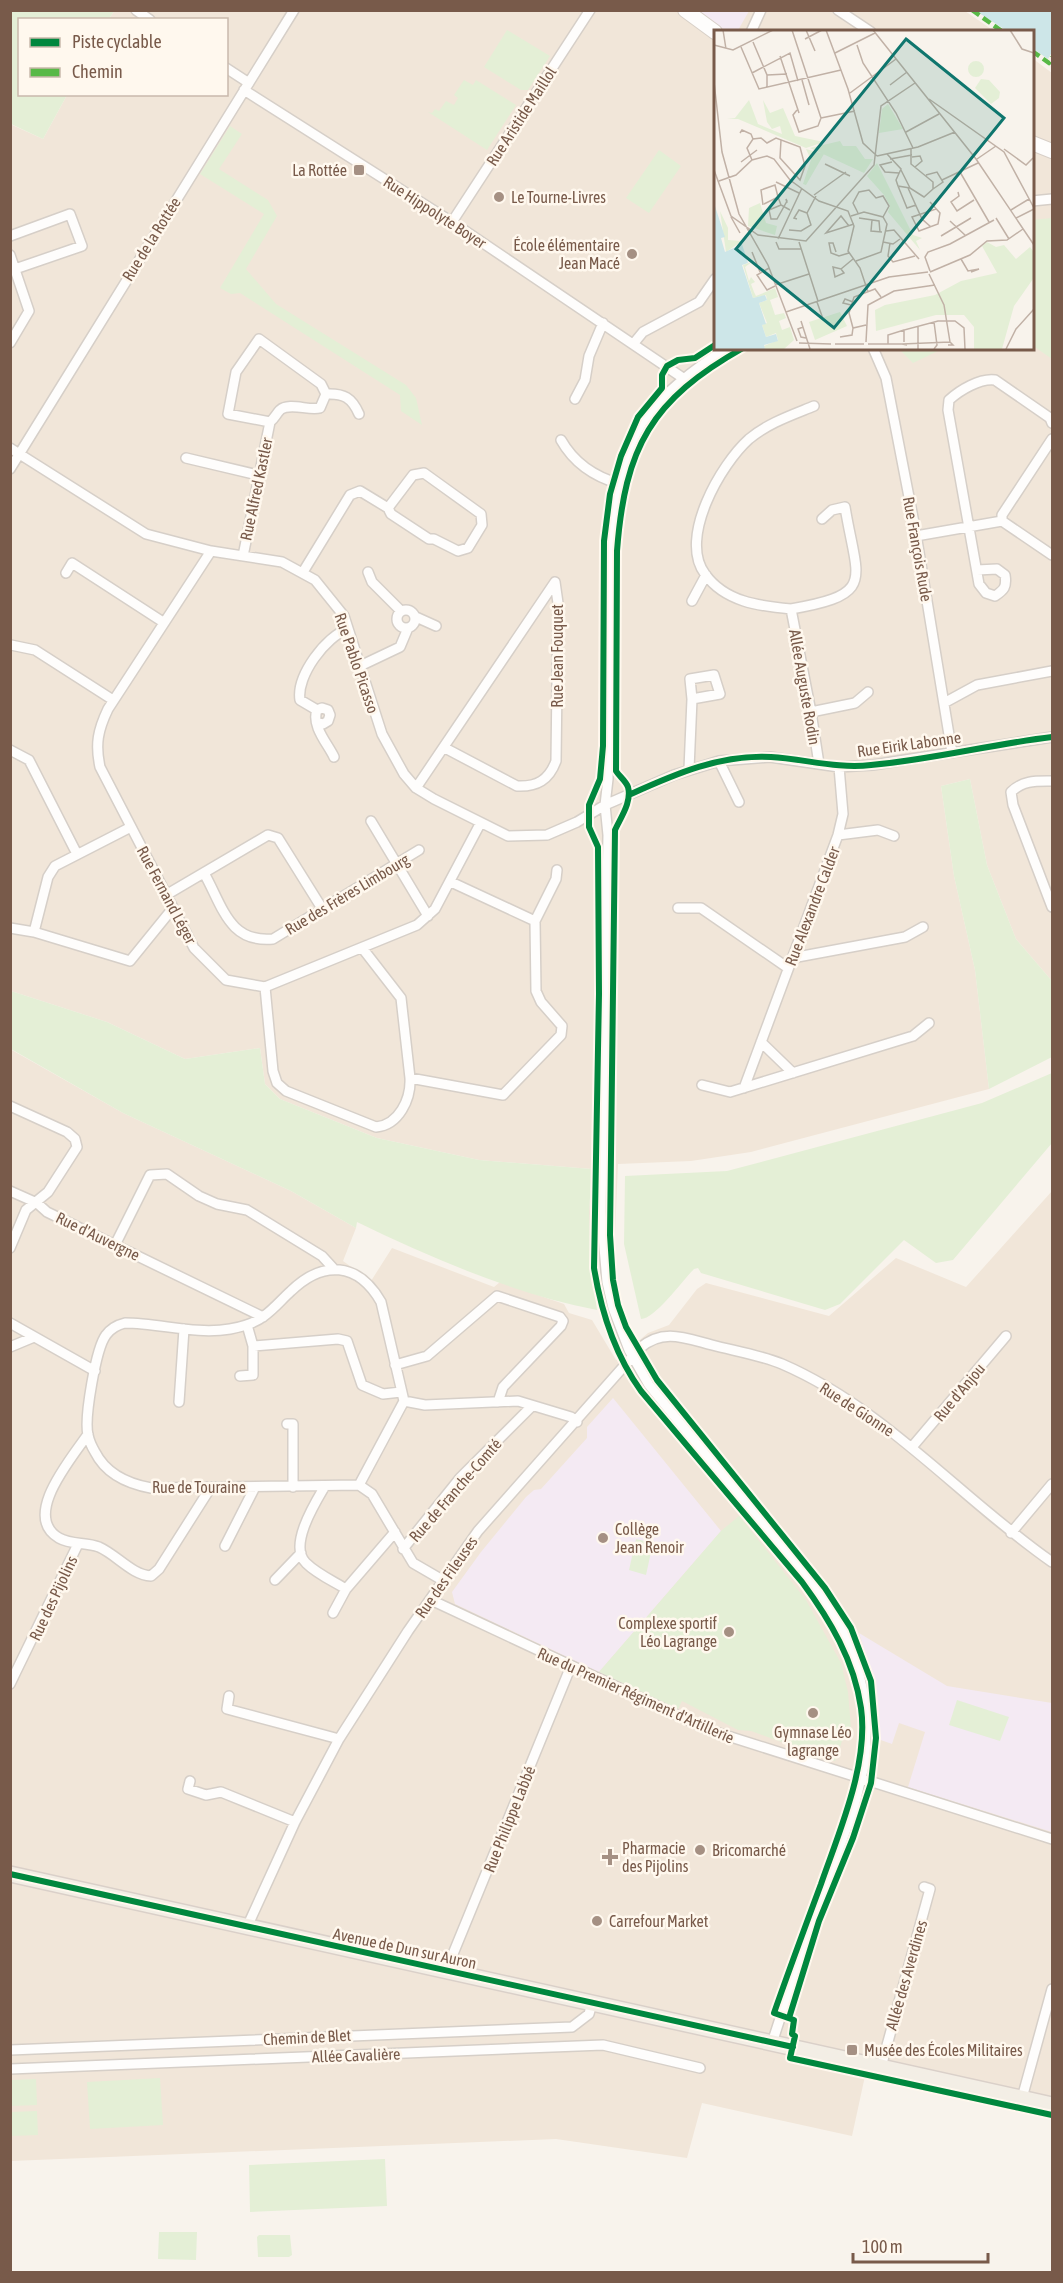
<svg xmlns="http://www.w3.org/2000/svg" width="1063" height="2283" font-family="'Asap Condensed',sans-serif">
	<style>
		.residential { fill: #f1e6d9 }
		.education { fill: #f4eaf3 }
		.green { fill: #e4efd6 }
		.water { fill: #cde6e8 }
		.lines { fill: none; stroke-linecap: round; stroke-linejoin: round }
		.street-casing { stroke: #d6cfc8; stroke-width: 12 }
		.secondary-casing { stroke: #d8d0c8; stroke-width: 16 }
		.primary-casing { stroke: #dad0c9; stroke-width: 18 }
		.street { stroke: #fefdfc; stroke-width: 9 }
		.secondary { stroke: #fefdfc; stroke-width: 14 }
		.primary { stroke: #f3eee5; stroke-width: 15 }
		.quiet { stroke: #58b947; stroke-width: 4.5; stroke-dasharray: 9 4.5; stroke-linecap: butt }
		.cycleway-casing { stroke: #fff8ee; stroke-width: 10 }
		.cycleway { stroke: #00873e; stroke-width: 6 }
		.poi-dot { fill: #a59083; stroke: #fff8ee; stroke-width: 2 }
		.labels { text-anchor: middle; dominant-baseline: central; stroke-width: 5; stroke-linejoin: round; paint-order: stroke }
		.street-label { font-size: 16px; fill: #785a4a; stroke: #fff8ee }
		.poi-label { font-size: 16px; fill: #785a4a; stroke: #fff8ee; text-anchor: start }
		.inset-road { fill: none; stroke: #c1b1a6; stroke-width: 1.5 }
		.view { fill: #0f766e; fill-opacity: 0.15; stroke: #0f766e; stroke-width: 3 }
		.inset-edge { fill: none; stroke: #785a4a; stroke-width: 3 }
	</style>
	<rect width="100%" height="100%" fill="#f8f3ec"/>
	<path class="residential" d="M114,11h851l29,20 -279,1v316h317v-290l20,15v908l-36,-42 -29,-74 -17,-86 -29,7 13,90 21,94 14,119 -238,63 -60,9 -73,3 -4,94 -24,-4 -1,-42 3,-43 -113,-9 -102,-22 -97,-39 -15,-15 -5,-36 -75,11 -78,-37 -96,-31 -1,-867 33,15 24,-44 159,-1v-74l-117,-1z
		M10,1049l113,64 168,78 65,37 -13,33 28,20 21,-33 102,39 6,-5 64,22 5,9 23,7 24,40 32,-27 21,-8 28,-36 9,-6 123,33 67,-58 70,29 86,-96v927l-187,-42 -13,60 -150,-33 -15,55 -131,-19 -545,22z"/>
	<path class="education" d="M695,11h54l-12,21 -12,-1z
		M613,1398l108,133 -122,141 -144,-68 -3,-12 29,-40 45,-55 8,-7 7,-1 46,-51v-11z
		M859,1633l88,53 105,17v129l-144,-45 17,-55 -26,-9 -7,21 -14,-5 -4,-59z"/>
	<path class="green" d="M10,11h104l-5,8 -89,1v74l47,1 -24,44 -32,-15z
		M507,30l43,26 -22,34h-7l-37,-23z
		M464,80l9,5 3,-5 40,25 -29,45 -59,-38 4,1 3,-4 4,2 7,-10 8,4 4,-7 -4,-3z
		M230,126l12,8 -23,35 49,31 9,16 -31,53 30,35 130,81 10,13 6,27 -21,-14 -1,-16 -160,-102 -9,1 -11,-6 44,-74 -64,-40z
		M659,150l22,16 -32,47 -23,-15z
		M1052,218v141l-20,-14v-125z
		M898,348h46l-31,15z
		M970,779l17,86 29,74 36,42v76l-63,32 -14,-119 -21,-94 -13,-90z
		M11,991l96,31 78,37 75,-11 5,36 15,15 97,39 102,22 113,9 -3,43 1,42 7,56c-82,-16 -164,-51 -240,-88l-1,6 -65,-37 -168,-78 -112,-64z
		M1052,1073v70l-99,117 -17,3 -32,-23 -64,64 -15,6 -124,-37 -3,-5 -4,1c-11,11 -39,50 -53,50l-17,-75 1,-68 102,-5 255,-68z
		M739,1516l67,84 35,63 7,29 3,36 -4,-1 -12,34 -84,-30 -13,-1 -56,-29 -4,8 -79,-37 122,-141z
		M636,1539l17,4 -7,32 -17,-5z
		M957,1700l52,17 -9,24 -51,-16z
		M160,2078l3,47 -73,4 -3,-47z
		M36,2079l1,26 -26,1v-26z
		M37,2111l1,24 -27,1v-24z
		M385,2159l2,47 -137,6 -1,-47z
		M159,2232h38l-1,28 -38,-1z
		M259,2235h31l2,20 -3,2h-31l-1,-20z"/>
	<path class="water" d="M976,11h76v41l-4,7 -16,-11v-16l-25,-1z"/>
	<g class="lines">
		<defs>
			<path id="street" d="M136,10l14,10
				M838,10l33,22
				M751,32l10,-22
				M226,68l23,15
				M244,90l208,132 231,156
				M1032,201l20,-2
				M452,222l138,-212
				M10,236l60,-22 12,32 -67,23
				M10,255l19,56 -19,32
				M634,343l9,-11 56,-30 16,-23
				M727,348c-31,20 -64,44 -85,75 -35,54 -30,144 -31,206 -1,50 -2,100 -3,150l-3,26 3,30 -7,377 6,70 6,26 16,42 20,35 183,225 23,47 12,52 -2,53 -12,49 -41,109 -40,123
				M873,348l13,30 29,150 37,225
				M326,394c18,-1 26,4 33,20
				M575,399l10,-19 4,-24 14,-33
				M814,406c-22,9 -46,17 -65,33 -28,25 -71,99 -44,135 20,28 54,32 86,35l20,103 8,52
				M561,440c13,23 34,37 59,44
				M10,448l136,86 65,17 71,11 33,18 29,36 38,118 22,40 12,14 18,11 74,37 39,-1 30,-13 28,-17 69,-30 45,-14 51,-4 69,10 34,-2 179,-28
				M186,458l72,17
				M10,469l284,-459
				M1002,521v-6l50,-76
				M916,536l86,-15 50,34
				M211,551l-103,158c-10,21 -13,35 -8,58l94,181 32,32 39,7 152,-62 18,-16 45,-85
				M243,556l27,-134c5,-4 6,-8 10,-12 9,-8 29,1 40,-2l6,-14 -5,-10 -62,-45 -23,33 -8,42 42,8
				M977,570l20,-1 8,6c2,12 -1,15 -10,21l-9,-3 -7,-9 -31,-174 1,-10c11,-10 31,-22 46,-20l55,38 2,5
				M303,572l47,-77 10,-4 28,17 3,6 38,25h5l24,12 10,-3 14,-23 -1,-11 -57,-41 -11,2 -25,33
				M368,572l4,10 29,29
				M66,573l6,-10 91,59
				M692,601l14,-26
				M791,609c86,-15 66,-28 54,-102l-13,3 -10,9
				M397 619a9 9 0 1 1 18 0a9 9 0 1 1-18 0Z
				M416,617l20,9
				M11,645l24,5 78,50
				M360,666l40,-19 8,-19
				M944,703l33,-18 75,-14
				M317,710l-17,-10c-4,-24 26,-64 48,-71
				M811,712l44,-9 13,-11
				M318,723l5,1 5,-3 2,-6 -2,-5 -6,-2 -5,2c-6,16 11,34 17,47
				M10,750l19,10 48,94
				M719,761l20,41
				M689,769l3,-70 28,-5 -6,-19 -24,4 2,20
				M1052,781c-16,0 -29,-1 -41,11l2,13 39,102
				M416,788l139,-206 3,21 -2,158c-7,19 -19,26 -39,25l-72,-38
				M371,821l57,95
				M838,835l40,-5 16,6
				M204,873c19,34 25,70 69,66l146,-89
				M166,895l102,-60 10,3 45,72
				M678,908h23l87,60
				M535,921l21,-42 1,-9
				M10,928l24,4 96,29 43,-53
				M34,932l14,-55 7,-11 76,-39
				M363,949l38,49 9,80
				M792,958l113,-21 18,-10
				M265,987l8,84 4,12 9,8 90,36c23,-2 35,-28 34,-49l93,17 58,-60 1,-9 -21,-24 -5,-11 -1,-70 -84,-39
				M761,1042l32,31
				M702,1085l28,7 183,-56 16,-13
				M744,1088l94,-253 5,-21 -4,-47
				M10,1106l57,26 8,7 2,8 -29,45 -22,18 -16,38
				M10,1191l27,12 10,9 216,105
				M115,1245l35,-70 17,-1 32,22 18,8 30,6 75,46 11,12
				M10,1323l85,48
				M247,1325l6,21 85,-7 9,2 15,44 21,9 18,-2
				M10,1347l24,-10
				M395,1365l32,-9 70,-60 63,21 3,4 -2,5 -58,61 -5,15
				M240,1376l13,-1v-29
				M179,1402l5,-73
				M287,1424h6v63
				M88,1434c-16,24 -67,82 -29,104 12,7 27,4 40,9 18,8 33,28 52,29l8,-7 52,-82
				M912,1447l94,-111
				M359,1485l45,-84
				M325,1486c-10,17 -37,60 -19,77 11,11 27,18 40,26l49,-57
				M1011,1533l41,-49
				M225,1546l30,-59
				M403,1549l57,-71 72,-72
				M275,1580l26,-27
				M444,1581l-31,-18 -41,-69 -13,-9 -208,3c-22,-4 -45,-14 -56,-36 -3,-5 -6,-12 -7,-17 -4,-17 8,-87 18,-100 5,-7 11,-10 19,-12 35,0 70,12 105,6 11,-2 25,-6 34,-13 10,-7 18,-17 27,-25 32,-31 67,-29 90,11l23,99 21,4 93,-4 53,16 6,5
				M431,1600l278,130 343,109
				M333,1613l13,-24
				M10,1684l68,-140
				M229,1696l-2,13 112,30
				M190,1781l-2,8 18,6 15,-3 74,30
				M247,1927l48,-105 44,-83 69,-108 70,-100 162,-183c23,-20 45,-10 72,-3 23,6 48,10 70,19 104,45 178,134 270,198
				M446,1971l125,-305
				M10,2050l562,-23 17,-13 3,-11
				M881,2067l49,-178 -6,-2
				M10,2069l593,-24 97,23
				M1022,2098l30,-109"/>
			<path id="secondary" d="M685,10l30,22
				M1032,143l20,8"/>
			<path id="primary" d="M10,1874l1042,231"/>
		</defs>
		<use href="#street" class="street-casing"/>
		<use href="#secondary" class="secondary-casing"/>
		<use href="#primary" class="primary-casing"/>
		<use href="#street" class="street"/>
		<use href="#secondary" class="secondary"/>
		<use href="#primary" class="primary"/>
		<path class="quiet" d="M972,10l31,22
			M1032,51l17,12 3,-6"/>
		<defs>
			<path id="cycleway" d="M715,345l-20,13 -17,2 -11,6 -5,9v13l-24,29 -17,39 -11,38 -6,47 -1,205 -3,33 -11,26v22l9,20 1,147 -5,274c7,43 21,87 47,123l161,191c28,38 52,78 59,126 8,56 -22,124 -40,176 -16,43 -32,86 -47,129l20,7 -2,14 3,2 -5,22 262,57
				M743,348c-92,52 -118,99 -126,203l-1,220c3,5 10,10 12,16 4,15 -7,30 -13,43l-5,405 3,45 5,25 8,22 31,53 168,208 26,40 20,53 5,57 -5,45 -18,55 -34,83 -30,97
				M631,794c44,-20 90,-40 140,-37 34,2 66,12 100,8 60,-5 121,-21 181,-28
				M10,1874l783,173"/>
		</defs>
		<use href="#cycleway" class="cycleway-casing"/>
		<use href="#cycleway" class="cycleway"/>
	</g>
	<g class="poi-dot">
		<rect x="353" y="164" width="12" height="12" rx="3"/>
		<circle cx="499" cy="197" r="6"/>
		<circle cx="632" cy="254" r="6"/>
		<circle cx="603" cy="1538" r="6"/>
		<circle cx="729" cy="1632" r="6"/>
		<circle cx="813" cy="1713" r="6"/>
		<circle cx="700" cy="1850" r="6"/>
		<path d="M607 1848h6v6h6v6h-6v6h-6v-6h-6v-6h6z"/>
		<circle cx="597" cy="1921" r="6"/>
		<rect x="846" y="2044" width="12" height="12" rx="3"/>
	</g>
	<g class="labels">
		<g class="street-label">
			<text transform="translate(521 116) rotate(-57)">Rue Aristide Maillol</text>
			<text transform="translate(435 212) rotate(33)">Rue Hippolyte Boyer</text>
			<text transform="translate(151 239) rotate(-58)">Rue de la Rottée</text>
			<text transform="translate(256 489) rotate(-78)">Rue Alfred Kastler</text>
			<text transform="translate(918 549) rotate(80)">Rue François Rude</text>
			<text transform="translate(557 656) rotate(-90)">Rue Jean Fouquet</text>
			<text transform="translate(357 663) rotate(71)">Rue Pablo Picasso</text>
			<text transform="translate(805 687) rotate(80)">Allée Auguste Rodin</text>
			<text transform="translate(909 744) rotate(-8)">Rue Eirik Labonne</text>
			<text transform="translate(347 894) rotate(-31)">Rue des Frères Limbourg</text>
			<text transform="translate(167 895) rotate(62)">Rue Fernand Léger</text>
			<text transform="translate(812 906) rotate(-69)">Rue Alexandre Calder</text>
			<text transform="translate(98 1236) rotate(26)">Rue d'Auvergne</text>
			<text transform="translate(959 1392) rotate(-50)">Rue d'Anjou</text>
			<text transform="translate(857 1409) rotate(33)">Rue de Gionne</text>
			<text x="199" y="1487">Rue de Touraine</text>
			<text transform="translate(455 1490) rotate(-49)">Rue de Franche-Comté</text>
			<text transform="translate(446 1577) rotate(-55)">Rue des Fileuses</text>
			<text transform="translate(53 1598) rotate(-65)">Rue des Pijolins</text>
			<text transform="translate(636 1695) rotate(24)">Rue du Premier Régiment d'Artillerie</text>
			<text transform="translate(509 1819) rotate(-68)">Rue Philippe Labbé</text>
			<text transform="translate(405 1948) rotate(12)">Avenue de Dun sur Auron</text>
			<text transform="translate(906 1975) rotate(-74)">Allée des Averdines</text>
			<text transform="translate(307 2037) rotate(-3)">Chemin de Blet</text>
			<text transform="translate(356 2055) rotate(-2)">Allée Cavalière</text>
		</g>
		<g class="poi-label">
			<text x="347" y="170" text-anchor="end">La Rottée</text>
			<text x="511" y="197">Le Tourne-Livres</text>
			<text x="620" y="245" text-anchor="end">École élémentaire<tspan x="620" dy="18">Jean Macé</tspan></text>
			<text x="615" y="1529">Collège<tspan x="615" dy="18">Jean Renoir</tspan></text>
			<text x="717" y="1623" text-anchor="end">Complexe sportif<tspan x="717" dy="18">Léo Lagrange</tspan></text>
			<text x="813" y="1732" text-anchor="middle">Gymnase Léo<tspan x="813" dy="18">lagrange</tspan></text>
			<text x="622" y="1848">Pharmacie<tspan x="622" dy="18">des Pijolins</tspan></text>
			<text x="712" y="1850">Bricomarché</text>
			<text x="609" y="1921">Carrefour Market</text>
			<text x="864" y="2050">Musée des Écoles Militaires</text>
		</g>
	</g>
	<g transform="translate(714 30)">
		<rect width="320" height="320" fill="#f8f3ec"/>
		<path d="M254 39a8 8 0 1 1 16 0a8 8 0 1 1-16 0ZM267,49l8,1 11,12 -1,6 -8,6 -16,-16zM35,70l9,24 24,10 -2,-8 -8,3 -5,-7 -4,-22 7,13 13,-5 12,28 29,6 -18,6 -68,-29h-11l8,-1zM174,74l15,25 -24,4 3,-24zM126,111l3,5h13l9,13h8l-9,14 -54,-25zM92,119l18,5 -18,31 -3,-1 8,-24zM163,133l36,72 9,3 -6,3 4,9 -32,-38 2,-6 -6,-11 -17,-19zM46,173l6,20 11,3 -2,9 -27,-9 1,-18zM6,181l8,17v12l14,1 -16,11zM273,212l9,5 8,-2 12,14 14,-12 3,4v28l-19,27 -12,43h-28v-22l-10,-12h-28l-60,16 -1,-21 10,-5 50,-10 26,-14 36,-8 -15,-27zM38,232l-7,5 4,14 2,-4 4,5 -4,2 3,8 2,4 19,-8 3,9 -8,3 5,15 9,-2 2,5 -7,3 3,9 8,-3 4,13 -10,9h-19l-1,-3 14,-6 -2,-7 -10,4 -4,-12 5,-2 -8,-20 8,-3 -1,-5 -13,3 -10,-33zM126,282l7,14 -32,14 -6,-18z" fill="#e4efd6"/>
		<path d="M0,173l11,34 -4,1 4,14 17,-8 6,19 -6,2 11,33 12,-3 2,5 -8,3 7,21 -4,1 4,12 10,-3 2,7 -14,4 1,4h-51z" fill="#cde6e8"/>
		<path class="inset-road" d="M9,0l3,19M78,0l29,88M92,0l9,21M112,0l22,59 15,54 14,13M159,0l103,129 58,86M296,0l12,19 12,4M91,9l17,-9M39,12l14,33v13M0,15l19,5 40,-20M143,15l6,18 33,50 17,35M27,17l18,42 82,-19M121,23l40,-20M66,26l19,57M38,43l38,-20 8,28M53,45l20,-1M88,50l7,25M0,52l8,70 17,62 29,51 29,76M176,55l17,-13M136,63l46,-34M215,69l75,53 30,56M83,80l-4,5 6,17 19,-6 3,-8M107,88l34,-7M192,102l33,-18M26,103l2,-3 9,4 2,5M290,119l22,16 7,-7M173,124l14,15 -5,11 2,6 12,2 14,9 9,-8v-7l-22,-18v-15M163,126l41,-9 37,-15M198,127l8,-1 2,5 -7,6M176,129l22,-4M263,129l19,-13M38,130l-5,-12 6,-9 8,-1 6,5 9,-5 24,9 5,19 -5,14 -20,-22 1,-18M27,132l16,-12M178,132l-12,3 5,7 14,1M111,134l25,12M0,140l17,46 27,19 48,6 68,-76 7,-59 34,-23M187,140l9,18M246,142l29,50M212,145l11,-3 6,10 -10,7M228,150l36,-17M5,151l17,-6 16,-15 15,-4 7,3 16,21 29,21 29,10 6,15 -6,25 12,17 8,24M62,152l23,11M184,156l9,22 9,-3M194,158l14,31 9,8M244,162l1,4 -8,6 6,9 17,-11M100,165l32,-23M216,172l10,11 -2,11 -19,7 -7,-14 24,-8M50,174l14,-7 3,8 9,5M49,175l-2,-15 14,-5 3,12M67,175l-12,5 2,9h6l10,-18 -1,-2 1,4M297,180l18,-11M144,183l-5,-10 6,-11 10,-2 7,8 7,-2 6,10 -6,11M137,186l13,-4 19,5 4,7 -6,28 -25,9M17,187l9,16M145,188l20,3 1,11M282,188l13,21M302,188l18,-9M83,189l-3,-1 5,-8 8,3M158,190l-1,11 11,1M236,191l16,15M135,196l-8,-10 -15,17 28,-9M75,200l12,1 10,-6 -4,-12 9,-17M172,201l8,-1 25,29M227,206l30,-18M64,209l24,-51M62,212l3,7h22M85,212l19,59M169,212l10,2 7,-5M176,213l-2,13 5,6 22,-6M38,222l8,20M122,222l-3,-9h-4l2,10 8,3 10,-3M247,229l7,12 11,-2 -8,3M55,238l-12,7 10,15 8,-4M127,239l3,4 -9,4 -2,-10 8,2 12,-10M216,241l-5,-14 3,-5 22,-8 44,-24M216,242l40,-17 17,-14 20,-1 16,-11M215,244l15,31 6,37M61,255l34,-11M103,272l6,17M137,275l-8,-2 2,-4 8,3M72,282l103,-35 39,-5M87,291l9,28M152,295l-13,3 -4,-15 5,-16 21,-8 6,8M89,297l-5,2 3,8 5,1M126,307l12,-2 1,-7M152,312l2,-37 26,-14 41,-6M190,312v-12l34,-9h17l9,7 1,21M85,313l32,1M121,314h29M154,314h34M174,314v-9l16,-5M193,315l-5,-1 48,-2 3,3h-5M204,319v-22M220,319l3,-4 -3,-23M292,319l10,-20 18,-20"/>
		<path class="view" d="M192,9l98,79 -170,210 -98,-79z"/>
		<rect width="320" height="320" class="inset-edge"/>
	</g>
	<rect width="1063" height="2283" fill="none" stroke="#785a4a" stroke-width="24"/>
	<rect x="18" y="18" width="210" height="78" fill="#fff8ee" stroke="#c9b9ac" stroke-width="1.5"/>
	<rect x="30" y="38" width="30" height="9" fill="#00873e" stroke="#c9b9ac" stroke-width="1.5"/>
	<text x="72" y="48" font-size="18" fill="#785a4a">Piste cyclable</text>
	<rect x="30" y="68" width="30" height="9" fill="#58b947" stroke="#c9b9ac" stroke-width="1.5"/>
	<text x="72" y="78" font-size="18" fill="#785a4a">Chemin</text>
	<path d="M853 2253v9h135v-9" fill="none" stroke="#785a4a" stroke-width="3"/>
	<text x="862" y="2253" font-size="18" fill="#785a4a" stroke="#fff8ee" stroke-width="4.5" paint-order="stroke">100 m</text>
</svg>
